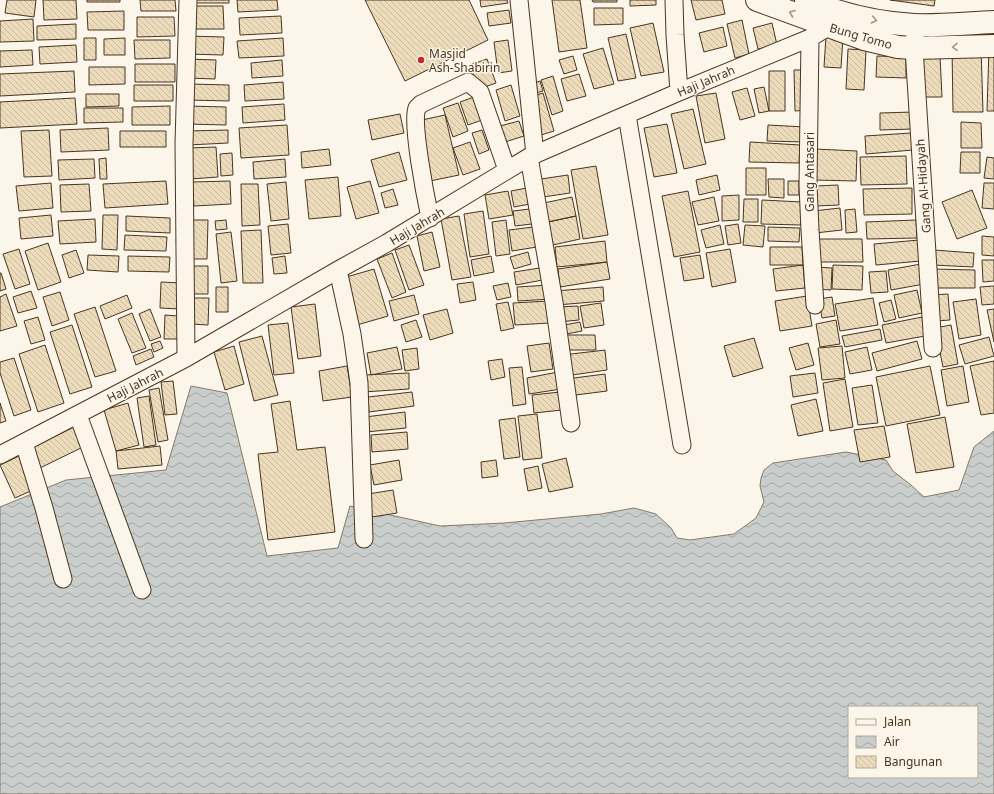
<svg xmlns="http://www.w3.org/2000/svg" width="994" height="794" font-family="'Noto Sans',sans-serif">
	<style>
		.water { fill: url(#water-waves); stroke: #887966; fill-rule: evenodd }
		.building { fill: url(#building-back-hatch); stroke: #4a3520 }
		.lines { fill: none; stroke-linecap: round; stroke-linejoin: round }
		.minor-casing { stroke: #4a3520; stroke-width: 19 }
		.primary-casing { stroke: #4a3520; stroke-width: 24 }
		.minor { stroke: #fbf6e9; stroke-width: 17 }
		.primary { stroke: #fbf6e9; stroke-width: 22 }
		.oneway { stroke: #a29684 }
		.poi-dot { fill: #c62828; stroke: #fbf6e9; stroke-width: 1.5 }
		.labels { text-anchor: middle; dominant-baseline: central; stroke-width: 3; stroke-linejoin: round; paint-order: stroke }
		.street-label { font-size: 12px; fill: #4a3520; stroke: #fbf6e9 }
		.poi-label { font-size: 12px; fill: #4a3520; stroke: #fbf6e9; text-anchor: start }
	</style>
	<defs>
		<pattern id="water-waves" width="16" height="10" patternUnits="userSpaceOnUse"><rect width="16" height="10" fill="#c9cecd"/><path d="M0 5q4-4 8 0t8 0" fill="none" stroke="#a5a8a6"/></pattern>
		<pattern id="building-back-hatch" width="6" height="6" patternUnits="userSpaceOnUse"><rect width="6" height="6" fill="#ecdcbc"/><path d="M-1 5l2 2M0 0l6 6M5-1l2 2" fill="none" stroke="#ccbda1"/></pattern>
	</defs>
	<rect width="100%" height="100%" fill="#fbf6e9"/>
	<path class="water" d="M191,386l36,7 40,163 71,-8 12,-42 90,20 64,-3 97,-9 33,-6 22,6 15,14 6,10 13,2 44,-6 22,-16 8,-16 -4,-16 1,-8 3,-8 9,-7 73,-11 40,8 7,11 18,14 13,12 35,-7 15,-43 20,-16v363h-994v-287l66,-27 100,-10zM849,707h128v70h-128z"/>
	<path class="building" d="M7,0h29l-2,17 -29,-4z
		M43,0h33l1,19 -33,1z
		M87,0h33v2h-33z
		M140,0h35l1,11h-35z
		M190,0h39v3h-38z
		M237,0h40l1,10 -40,2z
		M365,0h104l19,40 -83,41z
		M480,0h27l1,3 -27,4z
		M552,0h28l7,48 -28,4z
		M592,0h25v2h-24z
		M630,0h26v5l-26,1z
		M691,0h31l3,14 -29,6z
		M890,0h45l-1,6z
		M189,6h34l1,23h-34z
		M594,8h29v16l-29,1z
		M509,10l2,13 -22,3 -2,-13z
		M124,11v19h-36l-1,-18z
		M281,16l1,17 -42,2 -1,-17z
		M137,17h37l1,19 -38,1z
		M33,19l1,22 -34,1v-21z
		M742,20l7,34 -14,4 -8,-34z
		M653,23l11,49 -23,4 -11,-48z
		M772,23l5,22 -19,4 -5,-21z
		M76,24v15l-39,1v-14z
		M723,27l4,19 -23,6 -5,-19z
		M626,34l10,44 -18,3 -10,-43z
		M187,36l37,1 -1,18 -36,-1z
		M826,36l17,1 -2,31 -17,-1z
		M84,38h12v22h-12z
		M125,38v17h-21v-16z
		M283,38l1,18 -45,2 -2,-17z
		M134,40h36v18l-35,1z
		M508,40l4,31 -14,2 -4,-31z
		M76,45l1,17 -37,2 -1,-17z
		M981,47l2,65h-30l-1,-64z
		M603,48l11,36 -20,5 -11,-35z
		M989,48h5v63h-7z
		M848,49l18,1 -2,40 -18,-1z
		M32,50l1,15 -33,2v-16z
		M573,56l4,14 -13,4 -5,-14z
		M877,56l29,1v21l-30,-1z
		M940,56l2,41h-20l-1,-40z
		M187,59l29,1 -1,19 -28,-1z
		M487,59l9,24 -17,6 -9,-24z
		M282,60l1,16 -31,2 -1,-15z
		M135,64h40v18h-40z
		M89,67h36v17l-36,1z
		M794,70h12l2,40 -13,1z
		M74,71l1,21 -75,4v-22z
		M769,71h16v40h-16z
		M579,74l7,22 -19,5 -6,-22z
		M553,76l10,35 -11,4 -11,-35z
		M540,81l3,10 -11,3 -3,-9z
		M283,82l1,17 -39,2 -1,-16z
		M190,84l39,1v16l-40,-1z
		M134,85h39v16h-39z
		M511,85l9,31 -15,5 -9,-31z
		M764,87l5,24 -10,2 -5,-24z
		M747,88l8,28 -15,4 -8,-28z
		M543,93l11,38 -13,4 -11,-38z
		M716,93l9,46 -20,4 -9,-47z
		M86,94h33v12l-33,1z
		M474,97l8,23 -14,5 -8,-23z
		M75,98l2,26 -77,4v-26z
		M458,103l10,28 -15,6 -10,-29z
		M284,104l1,16 -42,3 -1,-16z
		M170,106v19h-38v-18z
		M187,106l39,1v18l-40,-1z
		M84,108h39v14l-39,1z
		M693,109l13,55 -22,5 -13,-55z
		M913,112v17l-33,1v-17z
		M400,114l4,19 -32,7 -4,-20z
		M445,115l14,60 -29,6 -13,-60z
		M519,121l5,15 -19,6 -5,-16z
		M961,122l20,1 1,25h-21z
		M667,124l10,49 -23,4 -10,-49z
		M287,125l2,30 -48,3 -2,-30z
		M768,125l37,2 -1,15 -37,-1z
		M108,128l1,22 -48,2 -1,-22z
		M49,130l3,46 -28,1 -3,-46z
		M228,130v13l-40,2 -1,-14z
		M482,130l7,20 -10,4 -7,-21z
		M120,131h46v16h-46z
		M911,133l2,17 -47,4 -1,-18z
		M470,142l10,27 -17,6 -10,-27z
		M750,142l50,3 -1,18 -50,-1z
		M216,147l2,30 -28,2 -2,-31z
		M329,149l2,16 -29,3 -1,-16z
		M815,149l42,2 -1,30 -41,-1z
		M399,152l8,28 -28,7 -8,-27z
		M961,152h19v21h-20z
		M232,153l1,22 -12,1 -1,-22z
		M906,156l1,28 -46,1 -1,-28z
		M987,157l7,1v21l-10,-1z
		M106,158l1,21h-7l-1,-20z
		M94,159l1,19 -36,2 -1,-20z
		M285,159l1,18 -32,2 -1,-17z
		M596,166l12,69 -25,4 -12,-69z
		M746,168h20v27h-20z
		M568,175l2,18 -27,4 -2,-18z
		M717,175l3,15 -21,5 -3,-15z
		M338,177l3,39 -32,3 -4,-39z
		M768,179h16v19l-15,-1z
		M166,181l2,23 -63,4 -2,-24z
		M230,181l1,23 -37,2 -2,-24z
		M370,181l9,32 -23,6 -9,-32z
		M788,181h11v14h-11z
		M286,182l3,37 -18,2 -4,-37z
		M51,183l2,25 -34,3 -3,-25z
		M984,183h10v26l-12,-1z
		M89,184l2,27 -30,1 -1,-27z
		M241,184h17l2,41 -18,1z
		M838,185l1,20 -23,1 -1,-20z
		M532,187l3,16 -21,4 -3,-16z
		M912,188v26l-48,1 -1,-26z
		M393,189l5,16 -13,3 -4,-15z
		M972,190l15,38 -30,11 -15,-37z
		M508,191l5,24 -24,4 -4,-24z
		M688,191l12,61 -26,5 -12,-61z
		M739,195v25l-17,1v-25z
		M572,197l4,19 -28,6 -4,-19z
		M714,197l5,24 -21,4 -6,-23z
		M744,199h14v23h-15z
		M762,200l40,2 -1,23 -40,-1z
		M538,208l2,15 -25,3 -2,-15z
		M840,208l2,22 -27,3 -2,-22z
		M855,209l2,23 -11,1 -1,-23z
		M483,211l6,43 -19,3 -6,-43z
		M51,215l2,21 -32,3 -2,-21z
		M103,215h15l-1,35 -15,-1z
		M126,216l44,2v15l-44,-2z
		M459,216l12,61 -19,3 -11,-61z
		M576,216l4,23 -27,6 -5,-23z
		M95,219l1,23 -36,2 -2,-23z
		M191,220h17l-1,39h-16z
		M226,220l1,9 -11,1 -1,-9z
		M506,220l4,34 -14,2 -4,-34z
		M916,220l1,18 -50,1 -1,-17z
		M288,224l3,29 -20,2 -3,-29z
		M738,224l3,19 -13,2 -3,-19z
		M720,225l4,19 -18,4 -5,-18z
		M745,225l20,1 -2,21 -20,-2z
		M541,226l2,20 -31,5 -3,-21z
		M768,227l32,1 -1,14 -31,-1z
		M261,230l2,53h-20l-2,-52z
		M231,232l6,49 -16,2 -5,-49z
		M432,232l8,35 -16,4 -7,-35z
		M125,235l42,2 -1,14 -42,-1z
		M982,236l12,1v19l-12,-1z
		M816,239h46l1,23h-47z
		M919,240l2,21 -45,4 -2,-21z
		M605,241l2,21 -50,5 -2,-20z
		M48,243l13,39 -23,8 -13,-39z
		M409,245l15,40 -15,5 -14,-40z
		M770,247h32l1,18h-33z
		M19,249l11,35 -15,5 -12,-35z
		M730,249l6,33 -24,5 -6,-34z
		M76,250l8,23 -15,5 -7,-23z
		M934,250l40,3 -1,14 -40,-2z
		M528,252l3,12 -17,5 -4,-12z
		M392,253l14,39 -14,6 -15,-39z
		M88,255l31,1 -1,16 -31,-2z
		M700,255l4,23 -20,3 -4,-23z
		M128,256l42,1 -1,15 -41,-1z
		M285,256l2,17 -13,1 -2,-16z
		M491,256l3,16 -20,4 -3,-16z
		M982,260h12v21l-11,1z
		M607,262l3,17 -50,8 -2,-18z
		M921,264l3,20 -33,6 -3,-20z
		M803,265l2,23 -29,3 -3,-22z
		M833,265l30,1 -1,24 -30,-1z
		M190,266h18v28h-18z
		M546,267l2,12 -32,6 -2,-13z
		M816,267l16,1 -1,22 -16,-1z
		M374,269l14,47 -31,9 -14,-47z
		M933,269l42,1v18h-43z
		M886,271l2,21 -17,1 -2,-21z
		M0,273h1l5,16 -6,2z
		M161,282l20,1 -1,26 -20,-1z
		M473,282l3,18 -16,3 -3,-19z
		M508,283l3,14 -14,3 -4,-14z
		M550,285l1,14 -33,2 -1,-14z
		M994,286v18l-12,1 -2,-18z
		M216,287h12v25h-12z
		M603,287l1,14 -47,4 -2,-14z
		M917,290l5,23 -23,5 -5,-23z
		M31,291l6,17 -19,5 -5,-16z
		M60,292l9,28 -17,6 -9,-29z
		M6,294l11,32 -17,5v-34z
		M948,294l2,26 -15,1 -3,-26z
		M127,295l5,13 -27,11 -5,-13z
		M414,295l5,19 -25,7 -5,-20z
		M807,296l5,30 -32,5 -5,-30z
		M832,297l3,19 -13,2 -3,-19z
		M190,298h19l-1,27 -18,-1z
		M873,298l5,27 -38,6 -5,-27z
		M976,299l5,36 -22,4 -6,-37z
		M891,300l5,19 -12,3 -5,-19z
		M549,301l1,22 -35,2 -2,-22z
		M508,302l6,26 -13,3 -5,-27z
		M601,303l3,22 -20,3 -4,-22z
		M315,304l6,52 -23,3 -7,-52z
		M578,306l1,14 -21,2 -1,-15z
		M95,307l21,64 -21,6 -21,-63z
		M150,309l11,28 -11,4 -11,-27z
		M447,309l6,24 -23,7 -7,-25z
		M994,309v33l-7,-32z
		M132,313l14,35 -14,5 -14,-34z
		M165,315l13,1v23h-14z
		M38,317l7,23 -14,4 -7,-23z
		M922,317l3,19 -39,7 -4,-18z
		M416,320l6,17 -16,5 -5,-17z
		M836,320l4,24 -20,3 -4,-23z
		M580,322l2,9 -21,4 -2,-9z
		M288,323l6,50 -20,2 -6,-50z
		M72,325l20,62 -22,7 -20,-62z
		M951,325l7,39 -15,3 -8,-39z
		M880,329l2,11 -37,7 -3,-11z
		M562,335h33l1,15h-34z
		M262,336l16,59 -24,6 -15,-59z
		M989,337l5,19 -29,8 -6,-19z
		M754,338l9,30 -30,9 -9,-31z
		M160,341l3,7 -9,4 -3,-8z
		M917,341l5,18 -45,12 -5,-18z
		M549,343l4,26 -22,3 -4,-26z
		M808,343l6,22 -18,5 -7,-22z
		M45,345l19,58 -26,9 -19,-58z
		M234,346l10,38 -19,6 -11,-38z
		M842,346l3,32 -23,2 -4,-32z
		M397,347l5,22 -31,6 -4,-22z
		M867,347l5,23 -22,4 -5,-22z
		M417,348l2,21 -14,2 -3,-21z
		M151,349l3,8 -18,8 -3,-9z
		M605,350l2,20 -42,6 -2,-21z
		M14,358l17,52 -17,6 -14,-43v-11z
		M502,359l3,18 -14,3 -3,-19z
		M994,361v52l-13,2 -11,-49z
		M347,366l5,31 -29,4 -4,-30z
		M930,366l10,49 -54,11 -10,-49z
		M963,366l6,36 -22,4 -6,-36z
		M522,367l4,37 -13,2 -4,-38z
		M558,372l3,17 -32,5 -2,-16z
		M409,373v16l-46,3v-17z
		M815,373l3,20 -25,4 -3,-21z
		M605,374l2,17 -39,5 -2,-17z
		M845,379l8,48 -23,4 -7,-48z
		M173,381l4,33 -12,1 -4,-33z
		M872,385l6,38 -20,2 -6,-37z
		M159,388l9,52 -10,2 -9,-52z
		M412,392l2,14 -45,6 -1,-15z
		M560,392l2,18 -28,3 -2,-18z
		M149,396l7,49 -12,2 -7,-49z
		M816,399l7,32 -25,5 -7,-31z
		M290,401l7,49 28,-3 10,85 -67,8 -10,-86 20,-2 -7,-48z
		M0,403l6,18 -6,2z
		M128,403l11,42 -23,6 -12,-41z
		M405,412l1,16 -40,4 -1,-15z
		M537,414l5,44 -19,2 -5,-44z
		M945,417l9,50 -38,6 -9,-49z
		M515,418l5,39 -16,2 -5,-39z
		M76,426l9,20 -45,22 -9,-20z
		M884,426l6,31 -30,5 -6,-32z
		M407,432l1,17 -36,3 -1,-17z
		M160,446l2,19 -44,4 -2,-18z
		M19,456l16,33 -20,9 -15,-33z
		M566,458l7,29 -24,5 -7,-28z
		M399,460l3,20 -28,5 -4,-20z
		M496,460l2,16 -16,2 -1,-16z
		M538,466l4,22 -14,3 -4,-22z
		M393,490l4,23 -25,4 -4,-23z"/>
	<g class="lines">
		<defs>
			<path id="minor" d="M519,0l16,155
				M674,0l1,35 4,57
				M915,35l-1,13 19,300
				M810,38l-2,147 2,45 5,75
				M627,115l55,330
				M529,157l25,145 17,121
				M430,218c-4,-19 -19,-95 -13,-110 0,0 4,-4 4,-4l47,-22 12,10 27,78
				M338,270l14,64 7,49 5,156
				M186,358l-2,-214 4,-144
				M78,415l64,175
				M24,443l20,65 19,71
				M0,455l186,-97 152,-88 49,-27 142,-86 150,-65 131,-54 18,-11 5,-9"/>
			<path id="primary" d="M757,0l107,39 34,8 16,1 80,-2
				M806,0c34,14 71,23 108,25 26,1 54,-2 80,-3"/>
		</defs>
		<use href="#minor" class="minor-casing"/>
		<use href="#primary" class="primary-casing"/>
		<use href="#minor" class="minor"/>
		<use href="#primary" class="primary"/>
	</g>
	<defs><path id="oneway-chevron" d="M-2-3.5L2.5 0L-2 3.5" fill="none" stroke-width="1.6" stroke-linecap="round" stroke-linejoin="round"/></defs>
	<g class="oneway">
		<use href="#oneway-chevron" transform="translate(792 13) rotate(-159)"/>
		<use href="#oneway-chevron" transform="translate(874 20) rotate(12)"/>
		<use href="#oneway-chevron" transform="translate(955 47) rotate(179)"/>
	</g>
	<circle class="poi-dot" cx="421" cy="60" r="4"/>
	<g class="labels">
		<g class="street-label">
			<text transform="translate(861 36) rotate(16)">Bung Tomo</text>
			<text transform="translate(706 81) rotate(-23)">Haji Jahrah</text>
			<text transform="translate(809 172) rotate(-90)">Gang Antasari</text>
			<text transform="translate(923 186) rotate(-94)">Gang Al-Hidayah</text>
			<text transform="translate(417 226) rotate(-31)">Haji Jahrah</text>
			<text transform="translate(135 385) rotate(-27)">Haji Jahrah</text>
		</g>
		<g class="poi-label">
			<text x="429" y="53">Masjid<tspan x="429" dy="14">Ash-Shabirin</tspan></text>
		</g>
	</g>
	<rect x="848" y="706" width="130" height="72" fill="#fbf6e9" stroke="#b4a999"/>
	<rect x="856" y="719" width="20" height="6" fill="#fbf6e9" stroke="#b4a999"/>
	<text x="884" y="726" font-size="12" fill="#4a3520">Jalan</text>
	<rect x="856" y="736" width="20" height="12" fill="url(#water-waves)" stroke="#b4a999"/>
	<text x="884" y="746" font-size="12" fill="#4a3520">Air</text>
	<rect x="856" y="756" width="20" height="12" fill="url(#building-back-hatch)" stroke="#b4a999"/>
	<text x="884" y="766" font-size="12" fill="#4a3520">Bangunan</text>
</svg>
